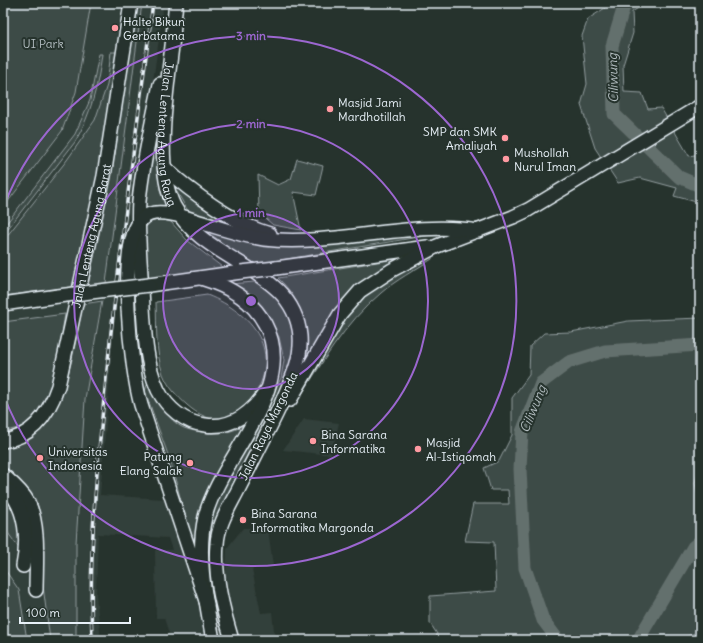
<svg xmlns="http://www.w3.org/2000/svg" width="703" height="643" font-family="Delius,sans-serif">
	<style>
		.built { fill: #333f3a }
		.green { fill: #3e4b47; stroke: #939ea0 }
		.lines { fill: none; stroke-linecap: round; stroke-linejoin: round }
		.river { stroke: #636f6d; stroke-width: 13 }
		.primary-casing { stroke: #e8f1f8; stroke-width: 16 }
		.primary { stroke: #26332d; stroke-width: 13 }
		.rail-casing { stroke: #e8f1f8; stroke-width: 3.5 }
		.rail { stroke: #26332d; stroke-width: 2; stroke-dasharray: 6; stroke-linecap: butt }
		.primary-bridge-casing { stroke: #e8f1f8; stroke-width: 16; stroke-linecap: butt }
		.primary-bridge { stroke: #26332d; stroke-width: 13 }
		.ring { fill: none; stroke: #9c67d0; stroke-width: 2 }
		.poi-dot { fill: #ff9aa2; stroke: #26332d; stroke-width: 1.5 }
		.labels { text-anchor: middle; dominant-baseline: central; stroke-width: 4; stroke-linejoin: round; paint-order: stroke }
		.poi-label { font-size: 12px; fill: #e8f1f8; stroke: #26332d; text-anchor: start }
		.park-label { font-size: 12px; fill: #b5bfc3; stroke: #26332d }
		.street-label { font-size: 12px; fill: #e8f1f8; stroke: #26332d }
		.water-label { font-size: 13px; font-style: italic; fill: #b3bdc0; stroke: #26332d }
		.centre { fill: #9c67d0; stroke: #26332d; stroke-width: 2 }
		.ring-label { font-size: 12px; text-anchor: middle; font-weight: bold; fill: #9c67d0; stroke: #26332d; stroke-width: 4; stroke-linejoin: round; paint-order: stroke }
	</style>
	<rect width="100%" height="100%" fill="#26332d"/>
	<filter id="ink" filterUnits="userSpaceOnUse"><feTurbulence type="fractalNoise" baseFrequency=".025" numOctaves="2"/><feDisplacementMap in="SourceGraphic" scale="8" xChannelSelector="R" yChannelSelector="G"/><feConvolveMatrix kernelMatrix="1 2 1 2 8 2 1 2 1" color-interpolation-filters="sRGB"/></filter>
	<g filter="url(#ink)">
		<path class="built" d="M3,3h120l-45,273 -2,258 9,-135 21,-116 36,-280h22l-23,164 -21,89 -20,239 64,4 10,18 22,57 30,-3 1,-23 16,-20h25l5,38 -21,3 9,44 11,-1 3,28h-104l-7,-22h-8l-1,-68h17l-4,-12 -70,-4 -2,61 5,45h-25v-62l-1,62h-72z
			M304,419l35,4 -8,32 -48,-5z"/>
		<path class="green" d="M3,3h88l-15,89 -14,39 -59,77z
			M139,3h3l-36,280 -18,2 27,-132 14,-104z
			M604,3h42l-14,9 1,21 -10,32 1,27 18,1 6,16 13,-1 28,48 11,-2v49l-26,-7 3,-8 -37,-10 -22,5 -23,-35 -14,-43 6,-21 -5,-48 6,-17 17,-11z
			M111,52h7l-38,234 -77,10v-55l64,-81 28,-40 12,-35z
			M99,54h3c-4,32 -11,60 -27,88l-72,93v-7l72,-94 15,-34z
			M160,93l-3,77 4,24 12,17h-28l2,-37z
			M297,159l26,7 -7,29 -23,-3 8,38 -28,-5 -14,-12 -1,-38 20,10 13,-6z
			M170,180l81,53 -63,-22z
			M161,219l10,3 16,18 39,30 -81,10v-52l6,-6z
			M197,227l39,10 213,-5 -198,33 -35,-27z
			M432,252v7c-17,11 -36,21 -51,34 -36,30 -61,73 -86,112l-3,-2 49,-82 35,-39z
			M402,258l-17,10 -79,94c5,-33 -4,-61 -28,-84z
			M255,282l21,14 12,19 7,17v22l-79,184 -10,17 3,-38 13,-30 49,-88 10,-21 3,-18 -5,-23 -11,-20 -39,-33z
			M207,295c46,18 78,58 44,105 -6,8 -14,19 -25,20 -14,2 -29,-6 -39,-15 -10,-9 -19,-18 -24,-31 -8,-23 -6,-48 -7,-72z
			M102,301l-17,98 -9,144v97h-26l-7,-54 -4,-57 -36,-60v-24c6,-1 13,-1 18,-3 47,-20 52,-94 62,-138z
			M65,314c-6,34 -8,80 -33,106 -8,7 -19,10 -29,11v-109z
			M700,318v147l-5,18 3,14h2v134l-22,9h-242l1,-6 -7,-11v-27l66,-5 -2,-49 -29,-1 8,-37h36l-1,-14h-17l-7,-22 15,-7 13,-26v-37l17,-23 1,-29 14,-13 27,-1 57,-11z
			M148,382c7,16 20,39 36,46 8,3 17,4 25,5 17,1 27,-2 41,-12l-31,55 -20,93 -28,-106 -26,-72z
			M3,487l13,14 5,50 -18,-25z
			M3,567l16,23 8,50h-24z"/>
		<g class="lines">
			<path class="river" d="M625,3l-13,43 2,68 65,63 21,9
				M558,640l-15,-20 -18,-52 -5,-99 2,-37 19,-49 28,-21 36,-11 95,-6
				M638,640l55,-93 7,-6"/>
			<defs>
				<g id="primary">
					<path id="s1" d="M176,3c-2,14 -2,29 -4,43 -5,43 -18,121 2,160 31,58 120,61 126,130 2,24 -10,46 -19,68 -13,28 -28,56 -42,84 -9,18 -21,36 -22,56 -3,32 6,66 15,96"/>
					<path d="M160,84c-8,39 -17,77 -21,117 -2,29 1,58 3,88 2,32 2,71 16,101 9,18 27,33 47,35 27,4 48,-13 62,-35"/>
					<path d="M165,168c24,23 73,58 105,66"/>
					<path d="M276,268l151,-21"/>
					<path d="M201,278c27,8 51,21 64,46 34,64 -45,133 -60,193 -9,39 1,84 8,123"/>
					<path d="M149,285l92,-13"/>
					<path d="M3,304l55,-8"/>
					<path d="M290,400l50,-86 20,-23 32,-21 45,-24 76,-29 15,-7 172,-104"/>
					<path id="s2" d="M3,441c30,-4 46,-28 55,-55l46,-210 27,-173"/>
					<path d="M3,475c9,8 19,16 25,27 12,22 8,63 8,88"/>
					<path d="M8,490c19,20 20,51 15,76"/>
					<path d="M207,604l-66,-199c-10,-34 -25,-162 1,-186 6,-6 15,-7 23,-6 13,1 25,6 38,10 20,6 40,13 61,16 71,8 143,-19 214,-8"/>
				</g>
			</defs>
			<use href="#primary" class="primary-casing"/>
			<use href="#primary" class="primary"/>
			<defs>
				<path id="rail" d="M92,640c-4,-103 8,-205 19,-308 13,-110 27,-219 42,-329"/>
			</defs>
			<use href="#rail" class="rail-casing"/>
			<use href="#rail" class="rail"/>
			<defs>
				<path id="primary-bridge" d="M241,272l35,-4
					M58,296l91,-11"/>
			</defs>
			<use href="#primary-bridge" class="primary-bridge-casing"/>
			<use href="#primary-bridge" class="primary-bridge"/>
		</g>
	</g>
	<circle cx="251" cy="301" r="88" fill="#9c67d0" fill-opacity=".12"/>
	<g class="ring">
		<circle cx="251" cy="301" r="88"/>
		<circle cx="251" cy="301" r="177"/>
		<path d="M4 206A265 265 0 1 1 4 396"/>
	</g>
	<g class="poi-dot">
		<circle cx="115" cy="28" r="4"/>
		<circle cx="330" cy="109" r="4"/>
		<circle cx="505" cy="138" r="4"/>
		<circle cx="506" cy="159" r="4"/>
		<circle cx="313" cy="441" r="4"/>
		<circle cx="418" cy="449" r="4"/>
		<circle cx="40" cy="458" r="4"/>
		<circle cx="190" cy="463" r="4"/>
		<circle cx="243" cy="520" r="4"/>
	</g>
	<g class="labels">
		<g class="poi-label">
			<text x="123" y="21">Halte Bikun<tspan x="123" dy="14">Gerbatama</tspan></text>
			<text x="338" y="102">Masjid Jami<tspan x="338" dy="14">Mardhotillah</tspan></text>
			<text x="497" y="131" text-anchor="end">SMP dan SMK<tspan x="497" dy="14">Amaliyah</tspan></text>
			<text x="514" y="152">Mushollah<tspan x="514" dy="14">Nurul Iman</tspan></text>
			<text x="321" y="434">Bina Sarana<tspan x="321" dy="14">Informatika</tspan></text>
			<text x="426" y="442">Masjid<tspan x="426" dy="14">Al-Istiqomah</tspan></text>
			<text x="48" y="451">Universitas<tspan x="48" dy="14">Indonesia</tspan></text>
			<text x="182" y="456" text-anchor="end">Patung<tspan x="182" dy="14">Elang Salak</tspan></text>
			<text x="251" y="513">Bina Sarana<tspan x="251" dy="14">Informatika Margonda</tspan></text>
		</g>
		<g class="park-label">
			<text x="43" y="43">UI Park</text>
		</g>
		<g class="street-label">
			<text stroke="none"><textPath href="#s1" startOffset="132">Jalan Lenteng Agung Raya</textPath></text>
			<text stroke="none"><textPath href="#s2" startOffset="236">Jalan Lenteng Agung Barat</textPath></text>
			<text transform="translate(268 426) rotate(-64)">Jalan Raya Margonda</text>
		</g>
		<g class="water-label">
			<text transform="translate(613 78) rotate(-92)">Ciliwung</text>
			<text transform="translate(533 409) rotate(-68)">Ciliwung</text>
		</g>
	</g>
	<circle cx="251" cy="301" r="6" class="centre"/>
	<g class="ring-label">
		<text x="251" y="40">3 min</text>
		<text x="251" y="128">2 min</text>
		<text x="251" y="217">1 min</text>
	</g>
	<rect width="703" height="643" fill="none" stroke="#26332d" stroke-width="16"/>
	<rect x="8" y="8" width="687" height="627" fill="none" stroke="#e8f1f8" stroke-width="1.5" filter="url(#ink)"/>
	<path d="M20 617v6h110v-6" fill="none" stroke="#e8f1f8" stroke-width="2"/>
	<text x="26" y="617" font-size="12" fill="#e8f1f8" stroke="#26332d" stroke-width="3" paint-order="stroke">100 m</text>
</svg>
